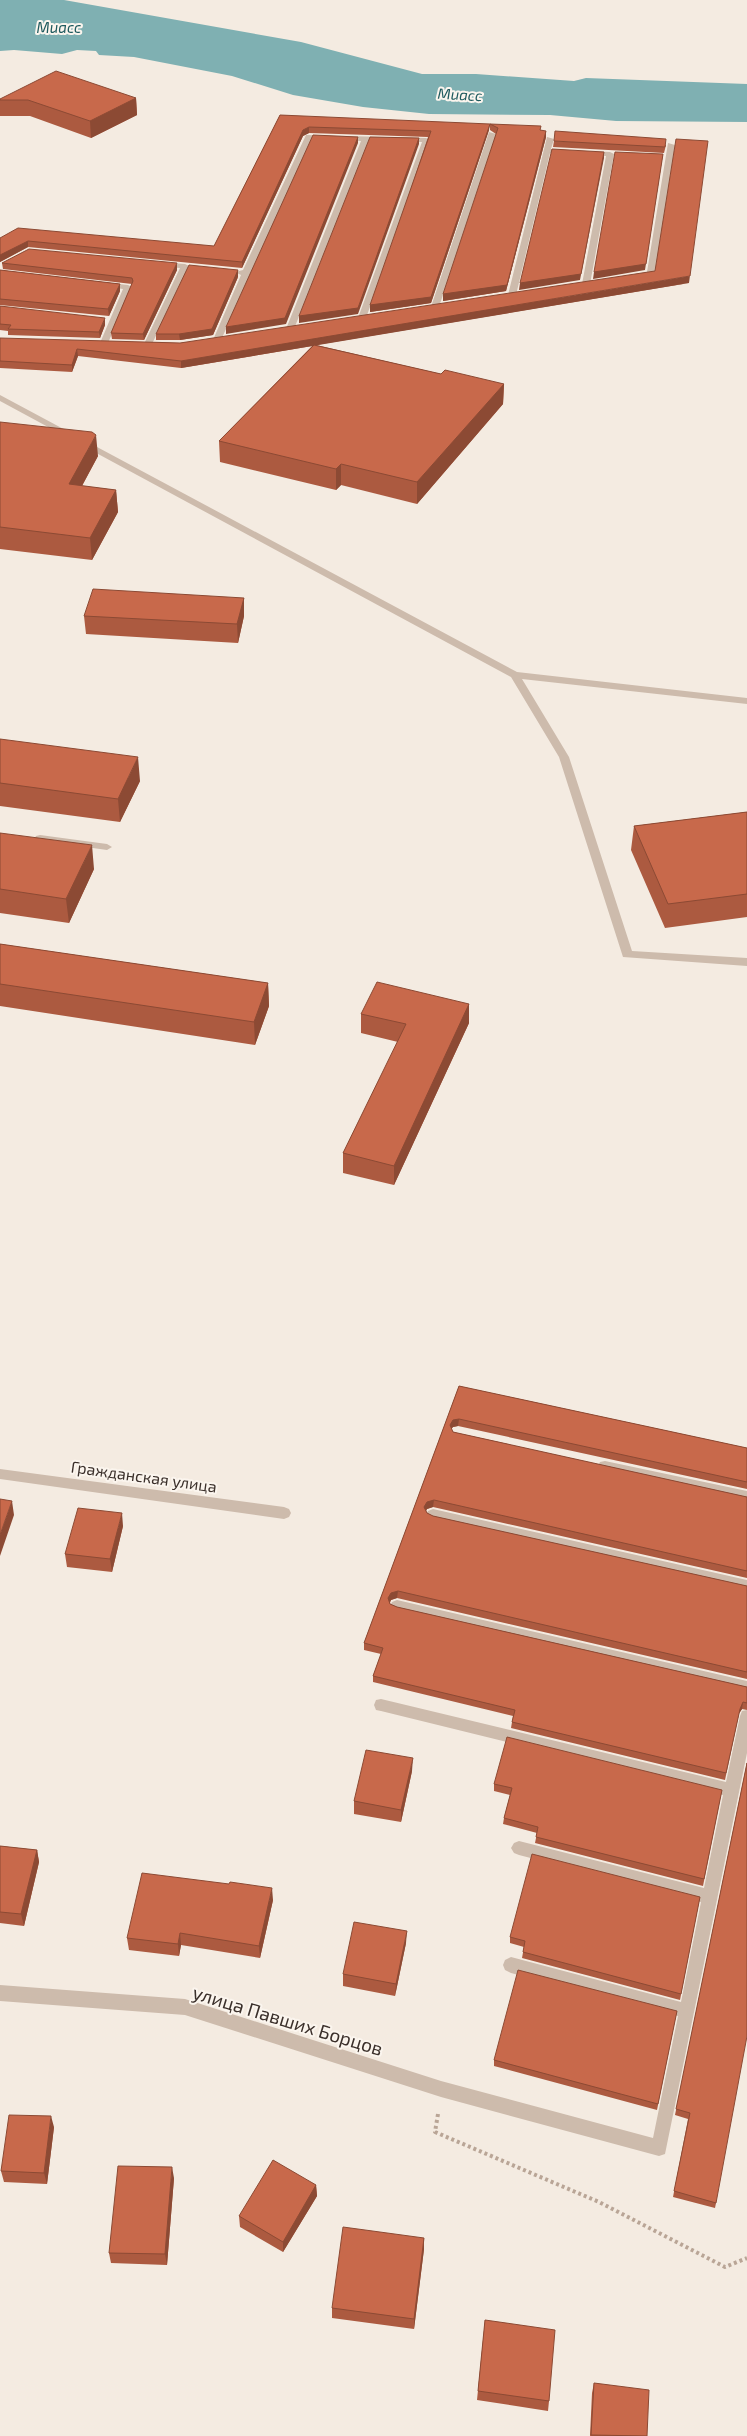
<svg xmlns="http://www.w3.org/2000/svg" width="747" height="2436" font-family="'Exo 2',sans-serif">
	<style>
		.water { fill: #7fb0b2 }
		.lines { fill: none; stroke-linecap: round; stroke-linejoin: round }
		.path { stroke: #b9a596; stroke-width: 4; stroke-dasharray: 3 3; stroke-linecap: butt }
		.minor { fill: #cdbbac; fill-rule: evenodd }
		.wall { fill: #ac5a40 }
		.shaded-wall { fill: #8c4a34 }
		.building { fill: #c8694b; stroke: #8c4a34 }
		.labels { text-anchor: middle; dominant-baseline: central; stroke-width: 4; stroke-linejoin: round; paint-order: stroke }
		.far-water-label { font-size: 15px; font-style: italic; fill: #1f5a5e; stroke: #fbf5ee }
		.street-label { font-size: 16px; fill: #3b302b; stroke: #fbf5ee }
		.near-street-label { font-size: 19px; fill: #3b302b; stroke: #fbf5ee }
	</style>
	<rect width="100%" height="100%" fill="#f4ebe1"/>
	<path class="water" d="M0,0h64l237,42 121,32h54l98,7 12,-3 161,6v38l-131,-1 -66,-6 -121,-1 -66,-7 -70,-12 -61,-19 -98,-19 -35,-2 -3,-4 -19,-1 -15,4 -48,-4 -14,1z"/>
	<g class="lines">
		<path class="path" d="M438,2114l-3,18 164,70 126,65 22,-9"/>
		<path class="minor" d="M489,132l7,2 -57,173 -7,2 -1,-2z
			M306,135l120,3 4,2 -64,178 -4,2 -4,-2 64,-176 -53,-1 -75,188 -4,2 -4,-2 75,-188 -49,-2 -91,201 -7,2 -1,-2 28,-65 -6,-3 8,-2z
			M547,137l7,2 -3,10 16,1 4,2 -4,2 -17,-1 -34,142 -4,2 -4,-2z
			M668,143l7,2 -20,129 -18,4 -4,-2 1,-2 13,-2z
			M584,151l26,1 4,2 -24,130 -4,2 -4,-2 24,-128 -19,-1h-3z
			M158,262l27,2 4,2 -37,78 -4,3 -4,-3 36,-76 -22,-2z
			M101,282l27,3 4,2 -24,56 -4,3 -4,-3 23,-54 -22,-3z
			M0,395l517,277 230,26v6l-225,-25 47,78 63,194 115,7v8l-124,-9 -64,-200 -48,-80 -511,-276z
			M40,835l67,9 5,3 -5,3 -71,-10 -1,-2 1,-2z
			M605,1461l142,30v12l-147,-33 -2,-4 2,-4z
			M0,1469l284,38 5,2 2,4 -2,4 -5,2 -284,-40z
			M433,1509l314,71v12l-314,-71 -5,-2 -2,-4 2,-4z
			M397,1600l350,81v12l-350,-81 -5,-2 -2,-4 2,-4z
			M381,1699l345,83 14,-66 2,-5 5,-1v43l-82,401 -6,2 -218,-59 -256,-82 -185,-14v-16l185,14 256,82 212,57 25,-122 -167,-43 -6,-3 -2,-5 2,-5 6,-3 170,45 20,-100 -182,-47 -5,-2 -3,-5 3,-5 5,-2 185,47 19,-93 -342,-84 -5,-1 -2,-5 2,-5z"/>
	</g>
	<path class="wall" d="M136,98l1,17 -46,23 -61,-22h-30v-17z
		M280,115l209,15 -58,173 -61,9 58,-175 -119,-4 -6,3 -61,132 -214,-21 -28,15v-24l214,8z
		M490,124l51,6 5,7 -40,154 -63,10 53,-167 -6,-4z
		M554,141l112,4 -2,8 -111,-6z
		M2,263l175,7 -33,70 -32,-1 -1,-6 21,-49 -129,-15z
		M0,270l120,14v7l-11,25 -109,-11z
		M238,277l-25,58 -33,5h-24v-6z
		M689,283l-373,62 125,29 63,10 -1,20 -86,100 -76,-19 -5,5 -116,-28 -1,-21 93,-95 -131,22 -103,-12 -6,16 -72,-4v-29l180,4z
		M0,306l105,19 -5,13 -92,-3v-4l-8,-1z
		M0,422l98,34 -16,30 34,4 2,22 -26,48 -92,-11z
		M244,598v18l-6,27 -152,-9 -2,-18z
		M0,739l140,42 -20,41 -120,-16z
		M747,812v105l-82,11 -34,-78 3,-24z
		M0,833l94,36 -25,54 -69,-10z
		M0,944l268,39 1,23 -14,39 -255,-39z
		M469,1004v19l-75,162 -51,-12v-20l55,-111 -37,-9v-19z
		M459,1386l288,62v41l-289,-63 -5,1 -2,2 2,3 294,65v81l-314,-71 -6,2 -1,2 1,2 6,3 314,70v93l-350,-81 -6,2 -1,3v1l7,3 350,80v23l-5,-1 -4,6 -13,65 -214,-52 2,-12 -140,-34v-6l8,-22 -17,-4v-7z
		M123,1526l-11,46 -45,-5 -2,-13z
		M747,1762l-31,441 -1,5 -42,-11 15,-78 -13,-4z
		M412,1771l-11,51 -47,-8v-13z
		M494,1784l228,6 -19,96 -168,-43 2,-10 -34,-9 1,-6 6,-23 -16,-4z
		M0,1846l37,4 2,12 -15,64 -24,-3z
		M700,1897l-20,103 -158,-42 2,-11 -14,-4v-6z
		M273,1900l-13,58 -79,-13 -2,11 -50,-6 -2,-12z
		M406,1943l-11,53 -52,-10v-12z
		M677,2011l-20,99 -163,-44v-6z
		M54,2127l-7,57 -43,-2 -3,-11z
		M174,2178l-7,87 -56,-2 -2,-10z
		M316,2185l1,11 -34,56 -43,-25 -1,-11z
		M424,2238v11l-10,80 -82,-11v-10z
		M485,2320l64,81 -1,10 -71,-11z
		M594,2383l53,53h-57l2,-43z"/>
	<path class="shaded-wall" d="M136,98l1,17 -46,23 -1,-17z
		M490,124l-1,6 -58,173 -61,9v-7z
		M309,127v6l-6,3 -61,132v-6l61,-132z
		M546,131v6l-40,154 -63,10v-7z
		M358,137v6l-72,181 -60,10v-7z
		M419,138v6l-61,170 -59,9v-7z
		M708,141l-19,142 -508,85v-7l509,-85z
		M604,152v6l-24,122 -61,10 1,-7z
		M663,154l-18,116 -52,9 1,-7z
		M28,241v6l-28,15v-7z
		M177,263v7l-33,70 -1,-6z
		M238,270v7l-25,58 -33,5 -1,-6z
		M120,284v7l-11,25 -1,-7z
		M105,318v7l-5,13 -1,-6z
		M77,349l1,7 -6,16v-7z
		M504,384l-1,20 -86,100v-22z
		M96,435l2,21 -27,50 -2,-22z
		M341,464v21l-5,5v-21z
		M116,490l2,22 -26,48 -2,-22z
		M244,598v18l-6,27 -1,-19z
		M138,757l2,24 -20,41 -2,-23z
		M92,845l2,24 -25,54 -3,-24z
		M268,983l1,23 -14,39 -1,-23z
		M469,1004v19l-75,162v-19z
		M459,1419l-1,7 -5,1 -4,5 1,-7 3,-5z
		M434,1500l-1,7 -6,2 -3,5v-7l3,-5z
		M12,1501l2,14 -14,41v-21z
		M122,1513l1,13 -11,46 -2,-13z
		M398,1591l-1,7 -6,2 -3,5v-7l3,-5z
		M743,1702l-1,7 -4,6 -13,65 15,-71z
		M413,1758l-1,13 -11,51v-12z
		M37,1850l2,12 -15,64 -3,-12z
		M272,1888l1,12 -13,58 -1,-12z
		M407,1931l-1,12 -11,53 1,-12z
		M180,1933l1,12 -2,11 -1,-12z
		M51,2116l3,11 -7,57 -3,-11z
		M172,2167l2,11 -7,87 -2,-11z
		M316,2185l1,11 -34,56v-10z
		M424,2238v11l-10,80v-10z"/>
	<path class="building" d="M56,71l80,27 -46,23 -62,-21h-28v-1z
		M280,115l210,9 -59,173 -61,8 61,-174 -122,-4 -6,3 -61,132 -214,-21 -28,14v-17l18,-10 196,18z
		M490,124l51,2 -1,4 6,1 -39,154 -64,9 55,-166z
		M555,131l111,8 -1,8 -111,-6z
		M313,135l45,2 -73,181 -59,9z
		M370,137l49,1 -61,170 -59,8z
		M676,139l32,2 -18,135 -509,85 -104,-12 -5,16 -72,-4v-23l180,5 475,-72z
		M552,149l52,3 -23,122 -61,9z
		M615,152l48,2 -17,110 -52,8z
		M29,249l148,14 -34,71 -32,-1 22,-52 -1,-3 -130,-15z
		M189,265l49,5 -26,59 -33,5h-23z
		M0,270l120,14 -12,25 -108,-10z
		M0,306l105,12 -6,14 -91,-3 3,-4 -11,-1z
		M314,345l127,29 4,-4 59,14 -87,98 -76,-18 -5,5 -117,-28z
		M0,422l92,10 4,3 -27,49 47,6 -26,48 -90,-11z
		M93,589l151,9 -7,26 -153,-8z
		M0,739l138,18 -20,42 -118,-16z
		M747,812v82l-79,10 -34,-78z
		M0,833l92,12 -26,54 -66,-10z
		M0,944l268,39 -14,39 -254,-38z
		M377,982l92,22 -75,162 -51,-13 63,-129 -45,-10z
		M459,1386l288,62v34l-288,-63 -6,1 -3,5 3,7 294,65v74l-313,-71 -7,2 -3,5 3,6 6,3 314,70v86l-349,-81 -7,2 -3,5 2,6 7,3 350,80v16l-4,-1 -3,7 -14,64 -214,-51 3,-12 -142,-34 10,-28 -19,-5z
		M0,1499l12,2 -12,34z
		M78,1508l44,5 -12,46 -45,-5z
		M507,1737l215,53 -18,89 -168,-42 2,-10 -34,-9 8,-30 -18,-4z
		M366,1750l47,8 -12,52 -47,-9z
		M747,1763v273l-31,167 -42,-12 16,-78 -14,-4z
		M0,1846l37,4 -16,64 -21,-2z
		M532,1854l168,43 -19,97 -158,-42 2,-11 -15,-4z
		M142,1873l87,11 1,-2 42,6 -13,58 -79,-13 -2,11 -51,-6z
		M354,1922l53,9 -11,53 -53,-10z
		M518,1970l159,41 -19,93 -164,-44z
		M9,2115l42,1 -7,57 -43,-2z
		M273,2160l43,25 -33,57 -44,-26z
		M118,2166l54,1 -7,87 -56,-1z
		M343,2227l81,11 -10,81 -82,-11z
		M485,2320l70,10 -6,71 -71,-10z
		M594,2383l55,7 -2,46 -56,-1z"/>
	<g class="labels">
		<g class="far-water-label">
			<text x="59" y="27">Миасс</text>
			<text transform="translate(460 94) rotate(3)">Миасс</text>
		</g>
		<g class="street-label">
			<text transform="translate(144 1476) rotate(8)">Гражданская улица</text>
		</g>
		<g class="near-street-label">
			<text transform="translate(288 2020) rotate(17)">улица Павших Борцов</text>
		</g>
	</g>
</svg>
